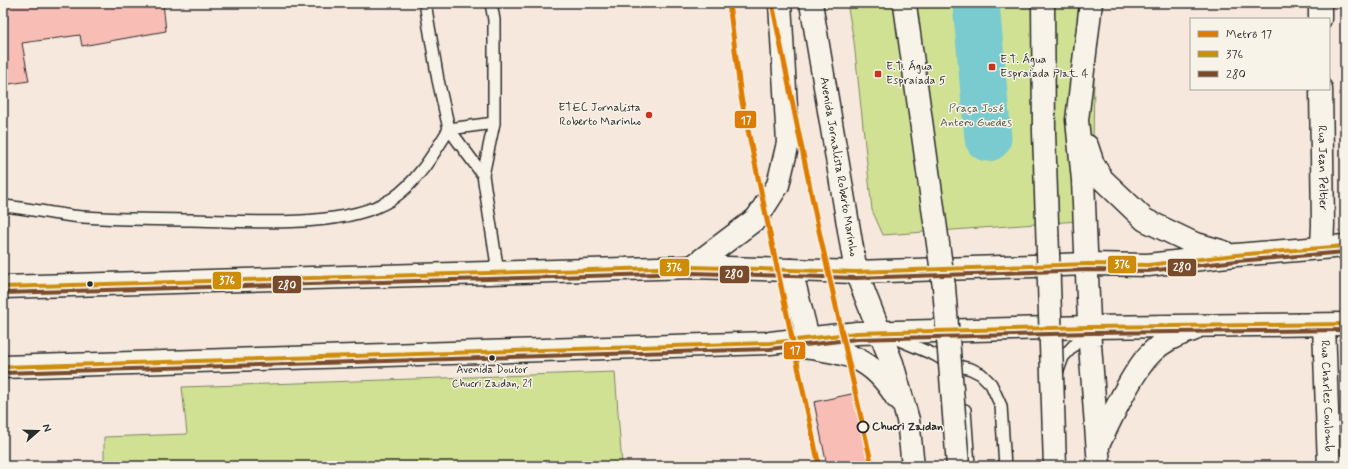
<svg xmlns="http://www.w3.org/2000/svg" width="1348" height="469" font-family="Mynerve,sans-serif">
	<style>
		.green { fill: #d0e194; stroke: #7e8660 }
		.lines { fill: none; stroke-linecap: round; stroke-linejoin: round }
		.river { stroke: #79cbd0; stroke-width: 47 }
		.building { fill: #f8bdb4; stroke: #2b2b2b }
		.lane-casing { stroke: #2b2b2b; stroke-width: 14 }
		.street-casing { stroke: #2b2b2b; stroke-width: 25 }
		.primary-casing { stroke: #2b2b2b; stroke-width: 25 }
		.lane { stroke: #f7f3e8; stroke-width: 11 }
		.street { stroke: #f7f3e8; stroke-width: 22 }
		.primary { stroke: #f7f3e8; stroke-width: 22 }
		.primary-bridge-casing { stroke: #2b2b2b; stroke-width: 25; stroke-linecap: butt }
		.primary-bridge { stroke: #f7f3e8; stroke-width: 22 }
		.bus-1-casing { stroke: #f7f3e8; stroke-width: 7 }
		.bus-2-casing { stroke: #f7f3e8; stroke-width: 7 }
		.bus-1 { stroke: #ce8d09; stroke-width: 4 }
		.bus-2 { stroke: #7a4b2a; stroke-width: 4 }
		.metro-1-casing { stroke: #f7f3e8; stroke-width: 8 }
		.metro-1 { stroke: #de7c00; stroke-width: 5 }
		.poi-dot { fill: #c8321e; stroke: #f7f3e8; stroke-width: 1.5 }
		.bus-dot { fill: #2b2b2b; stroke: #f7f3e8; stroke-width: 1.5 }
		.stop-dot { fill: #f7f3e8; stroke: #2b2b2b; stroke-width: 2 }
		.labels { text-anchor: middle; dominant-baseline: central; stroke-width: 3; stroke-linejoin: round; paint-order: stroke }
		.bus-label { font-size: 11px; fill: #2b2b2b; stroke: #f7f3e8 }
		.poi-label { font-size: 12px; fill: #2b2b2b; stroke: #f7f3e8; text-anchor: start }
		.park-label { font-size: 12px; fill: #545845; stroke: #f7f3e8 }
		.street-label { font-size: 12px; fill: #2b2b2b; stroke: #f7f3e8 }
		.stop-label { font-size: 12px; font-weight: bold; fill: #2b2b2b; stroke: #f7f3e8; text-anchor: start }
		.line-badge { stroke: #f7f3e8; stroke-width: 1.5 }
		.badge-label { font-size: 11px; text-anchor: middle; font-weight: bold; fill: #fff }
	</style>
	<rect width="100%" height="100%" fill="#f7e8de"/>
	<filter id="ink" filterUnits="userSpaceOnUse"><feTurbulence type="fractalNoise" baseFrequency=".025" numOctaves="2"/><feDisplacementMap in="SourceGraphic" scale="8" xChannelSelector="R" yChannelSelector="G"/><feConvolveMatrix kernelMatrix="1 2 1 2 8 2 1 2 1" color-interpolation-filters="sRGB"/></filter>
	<g filter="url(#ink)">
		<path class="green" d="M847,3h248l-3,217 -209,15 -11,-25 -18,-168z
			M615,372l7,94h-518v-29l83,-3 -5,-47z"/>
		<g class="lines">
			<path class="river" d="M976,3l12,135"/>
		</g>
		<path class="building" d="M3,3h160l3,28 -84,15 -2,-11 -58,8 7,38 -26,4z
			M856,393l14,73h-43l-13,-64z"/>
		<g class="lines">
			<defs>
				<path id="lane" d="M425,3l13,77 11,49 34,46
					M491,3l3,17v103l-11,52 15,97
					M3,206c23,2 46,7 69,10 39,4 79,3 118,4 57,1 153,10 202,-21 25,-17 41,-44 57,-70l45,-6
					M892,337l43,18 15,9 21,5 10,5 10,10 10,22 4,60
					M1058,371l5,-14 25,-27
					M965,410l4,56"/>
				<g id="street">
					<path d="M1320,3v16"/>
					<path id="s1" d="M1321,89l2,135 -1,23"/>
					<path id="s2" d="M1324,325l5,141"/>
				</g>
				<g id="primary">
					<path id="s3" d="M811,3l45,269 36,91 16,57 5,46"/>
					<path d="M1091,3l-14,117 6,60 7,165 9,121"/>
					<path d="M1087,146l6,18 9,15 43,41 48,23 31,9"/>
					<path d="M692,267l65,-49 21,-33 10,-42 -8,-140"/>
					<path d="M791,270l17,68"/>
					<path d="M3,287l689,-20 164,5 232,-8 60,1 88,-10 109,-9"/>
					<path d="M803,347c43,5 69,10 93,50"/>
					<path d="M3,367l767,-24 87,-10 233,-6 255,-3"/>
					<path d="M1098,445c13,-26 34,-74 54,-93 11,-11 27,-18 41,-22"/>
				</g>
			</defs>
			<use href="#lane" class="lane-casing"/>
			<use href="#street" class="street-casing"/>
			<use href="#primary" class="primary-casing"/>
			<use href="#lane" class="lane"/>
			<use href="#street" class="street"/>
			<use href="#primary" class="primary"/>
			<defs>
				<path id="primary-bridge" d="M1043,3l1,129 11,334
					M905,5l39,282 14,179"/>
			</defs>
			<use href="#primary-bridge" class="primary-bridge-casing"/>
			<use href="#primary-bridge" class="primary-bridge"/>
			<defs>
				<path id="bus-1" d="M3,287l689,-20 164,5 232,-8 60,1 88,-10 109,-9
					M3,367l767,-24 87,-10 233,-6 255,-3"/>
				<path id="bus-2" d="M3,293l689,-20 164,5 232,-8 60,1 89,-10 108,-9
					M3,373l767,-24 87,-10 233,-6 255,-3"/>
			</defs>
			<use href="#bus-1" class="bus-1-casing"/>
			<use href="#bus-2" class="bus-2-casing"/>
			<use href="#bus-1" class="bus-1"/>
			<use href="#bus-2" class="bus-2"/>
			<defs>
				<path id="metro-1" d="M729,3l12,94 78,369
					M772,3l45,219 55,244"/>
			</defs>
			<use href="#metro-1" class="metro-1-casing"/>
			<use href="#metro-1" class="metro-1"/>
		</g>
	</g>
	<g class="poi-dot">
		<rect x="988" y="63" width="8" height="8" rx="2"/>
		<rect x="874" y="70" width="8" height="8" rx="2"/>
		<circle cx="649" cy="115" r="4"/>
	</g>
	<g class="bus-dot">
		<circle cx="90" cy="284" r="3.5"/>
		<circle cx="492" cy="358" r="3.5"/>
	</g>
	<circle class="stop-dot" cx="863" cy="427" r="5.5"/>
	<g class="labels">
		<g class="bus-label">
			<text x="492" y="370">Avenida Doutor<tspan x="492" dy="14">Chucri Zaidan, 21</tspan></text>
		</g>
		<g class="poi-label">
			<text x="1000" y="60">E.T. Água<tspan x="1000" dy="14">Espraiada Plat. 4</tspan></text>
			<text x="886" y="67">E.T. Água<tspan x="886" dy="14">Espraiada 5</tspan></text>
			<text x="641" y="108" text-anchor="end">ETEC Jornalista<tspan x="641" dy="14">Roberto Marinho</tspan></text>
		</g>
		<g class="park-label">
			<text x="976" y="109">Praça José<tspan x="976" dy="14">Antero Guedes</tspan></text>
		</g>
		<g class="street-label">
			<text stroke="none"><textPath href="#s3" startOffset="166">Avenida Jornalista Roberto Marinho</textPath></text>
			<text stroke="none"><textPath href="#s1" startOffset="79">Rua Jean Peltier</textPath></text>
			<text stroke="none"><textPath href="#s2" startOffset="71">Rua Charles Coulomb</textPath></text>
		</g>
		<g class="stop-label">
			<text x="872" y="427">Chucri Zaidan</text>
		</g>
	</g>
	<g class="line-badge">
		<rect x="734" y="110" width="23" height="19" rx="4" fill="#de7c00"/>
		<rect x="1107" y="255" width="30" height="19" rx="4" fill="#ce8d09"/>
		<rect x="1167" y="258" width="30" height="19" rx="4" fill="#7a4b2a"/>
		<rect x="659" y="258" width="31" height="19" rx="4" fill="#ce8d09"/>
		<rect x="719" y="265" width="31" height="19" rx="4" fill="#7a4b2a"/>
		<rect x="212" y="271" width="30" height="19" rx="4" fill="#ce8d09"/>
		<rect x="272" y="275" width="30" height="19" rx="4" fill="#7a4b2a"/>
		<rect x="783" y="341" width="23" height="19" rx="4" fill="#de7c00"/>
	</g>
	<g class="badge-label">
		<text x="746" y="124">17</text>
		<text x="1122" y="268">376</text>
		<text x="1182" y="271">280</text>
		<text x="674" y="271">376</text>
		<text x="734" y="278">280</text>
		<text x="227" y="284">376</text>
		<text x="287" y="289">280</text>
		<text x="795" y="354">17</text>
	</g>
	<rect width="1348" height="469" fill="none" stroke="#f7f3e8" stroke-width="16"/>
	<rect x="8" y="8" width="1332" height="453" fill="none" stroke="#2b2b2b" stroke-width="1.5" filter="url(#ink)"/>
	<rect x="1190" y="18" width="140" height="72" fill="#f7f3e8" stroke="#a5a39c"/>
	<rect x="1198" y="31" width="20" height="6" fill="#de7c00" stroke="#a5a39c"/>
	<text x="1226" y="38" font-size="12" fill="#2b2b2b">Metrô 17</text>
	<rect x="1198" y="51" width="20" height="6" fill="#ce8d09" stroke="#a5a39c"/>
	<text x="1226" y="58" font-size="12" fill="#2b2b2b">376</text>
	<rect x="1198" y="71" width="20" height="6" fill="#7a4b2a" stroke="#a5a39c"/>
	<text x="1226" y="78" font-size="12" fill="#2b2b2b">280</text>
	<g transform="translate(38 431) rotate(70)" stroke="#f7f3e8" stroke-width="3" paint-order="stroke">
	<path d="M0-3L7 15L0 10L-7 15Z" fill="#2b2b2b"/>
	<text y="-6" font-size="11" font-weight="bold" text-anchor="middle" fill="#2b2b2b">N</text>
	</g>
</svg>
